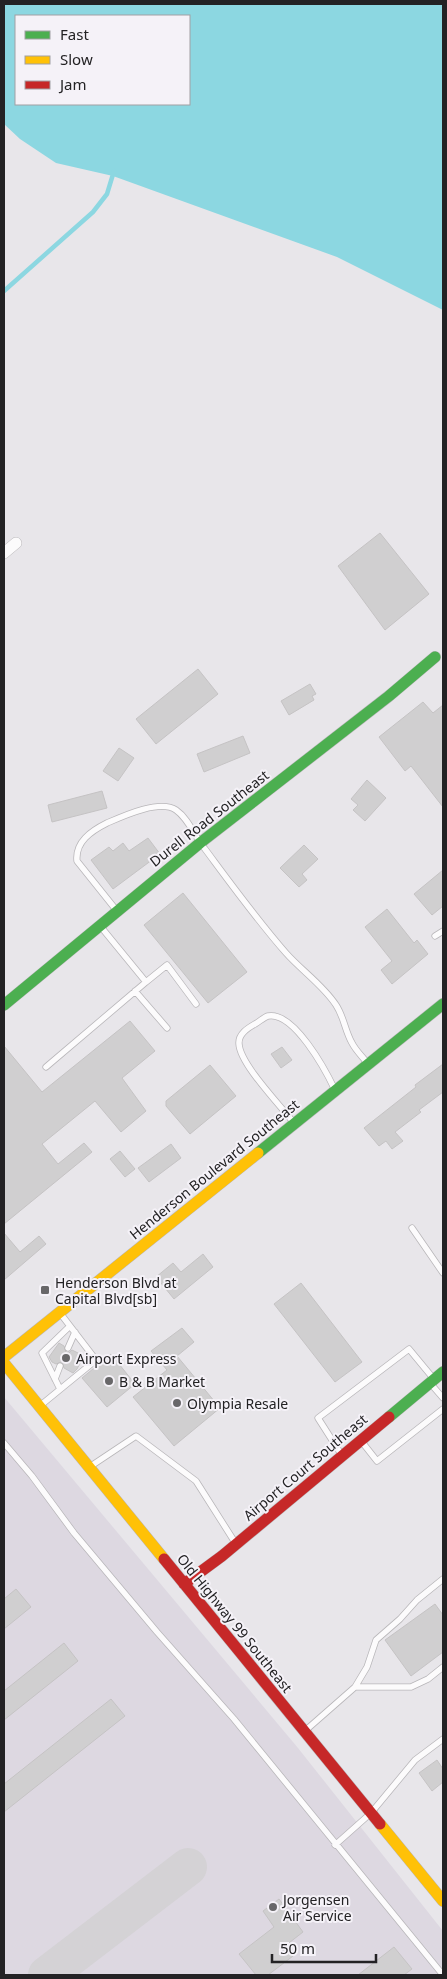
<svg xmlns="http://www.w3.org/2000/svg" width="447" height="1979" font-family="'Noto Sans',sans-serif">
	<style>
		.built { fill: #ddd8e1 }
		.water { fill: #8cd7e1; fill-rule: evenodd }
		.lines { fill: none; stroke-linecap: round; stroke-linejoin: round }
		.stream { stroke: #8cd7e1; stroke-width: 4.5 }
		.taxiway { stroke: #d4d2d5; stroke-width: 38 }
		.building { fill: #d0cfd0; stroke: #c5c3c4 }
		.lane-casing { stroke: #b8b6b9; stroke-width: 7 }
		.street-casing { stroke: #b8b6b9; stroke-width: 12 }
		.fast-casing { stroke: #b8b6b9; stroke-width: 12 }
		.slow-casing { stroke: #b8b6b9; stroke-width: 12 }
		.jam-casing { stroke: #b8b6b9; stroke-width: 12 }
		.lane { stroke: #fcfbfc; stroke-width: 5.5 }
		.street { stroke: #fcfbfc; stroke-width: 11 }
		.fast { stroke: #4caf50; stroke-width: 11 }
		.slow { stroke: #ffc107; stroke-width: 11 }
		.jam { stroke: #c62828; stroke-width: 11 }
		.poi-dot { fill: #686769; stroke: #f5f2f8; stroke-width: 2 }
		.labels { text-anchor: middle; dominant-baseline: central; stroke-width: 4; stroke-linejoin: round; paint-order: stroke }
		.street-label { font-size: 14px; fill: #232224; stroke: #f5f2f8 }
		.poi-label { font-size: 14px; fill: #232224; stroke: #f5f2f8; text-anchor: start }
	</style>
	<rect width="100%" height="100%" fill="#e8e6ea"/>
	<path class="built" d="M4,1397l294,351 145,183v44h-439z"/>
	<path class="water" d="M4,4h439v306l-106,-53 -224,-81 -57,-13 -36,-24 -16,-15zM16,16h173v88h-173z"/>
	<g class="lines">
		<path class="stream" d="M4,291l89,-79 14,-18 7,-23"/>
		<path class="taxiway" d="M47,1975l141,-108"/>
	</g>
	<path class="building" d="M380,533l49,61 -44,36 -47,-64z
		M198,669l20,25 -62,50 -20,-25z
		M310,684l6,10 -4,2 2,4 -25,15 -8,-14z
		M423,702l10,11 10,-8v102l-32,-41 -6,5 -26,-34z
		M243,736l7,17 -46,19 -7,-18z
		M119,748l15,10 -16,23 -15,-10z
		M367,780l19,18 -21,23 -12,-11 5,-5 -7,-6z
		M102,791l5,17 -55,14 -4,-17z
		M148,838l12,16 -47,35 -22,-29 18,-13 4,4 10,-8 6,8z
		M304,845l14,14 -16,15 5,6 -8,7 -19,-19z
		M443,870v36l-11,9 -18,-21z
		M183,893l64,79 -39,31 -64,-78z
		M387,909l27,34 3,-3 11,14 -36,30 -11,-14 11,-9 -27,-34z
		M130,1021l25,30 -33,27 24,33 -25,21 -26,-31 -53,43 16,20 26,-21 8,9 -88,72v-178l38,46z
		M282,1047l10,13 -11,8 -10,-14z
		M443,1064v28l-24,18 2,2 -26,20 8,9 -11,8 -6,-8 -7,5 -15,-18 52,-41 -1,-2z
		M210,1065l26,31 -46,38 -24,-28v-5z
		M171,1144l10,14 -32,24 -11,-14z
		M120,1151l15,18 -10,8 -15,-18z
		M4,1233l16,19 19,-16 7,8 -42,36z
		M203,1254l10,13 -39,32 -18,-22 17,-14 8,9z
		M301,1283l61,79 -27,20 -61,-78z
		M182,1328l12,14 -17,14 43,52 -46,38 -41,-49 34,-27 -16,-19z
		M59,1343l5,3 2,6 3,1 3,-3 12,6 -7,13 -4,4 -9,-5 -2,-6 -6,2 -4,-2 -3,-5z
		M111,1354l24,30 -28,23 -25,-29z
		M16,1589l15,18 -27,22v-30z
		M435,1604l8,11v37l-32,24 -26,-36z
		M64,1643l14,18 -74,59v-29z
		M111,1699l14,17 -121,96v-28z
		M437,1760l6,9v13l-11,9 -13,-18z
		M279,1899l24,33 -18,14 8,10 -25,19h-12l-17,-21 35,-27 -11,-16z
		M394,1947l18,22 -8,6h-46z"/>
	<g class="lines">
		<defs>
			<path id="lane" d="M117,911l-40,-50c-2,-19 14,-30 30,-38 16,-7 53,-24 69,-13 13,9 19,27 29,39 26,35 52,71 81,104 16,18 37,32 50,52 8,12 9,26 16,38 4,8 11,14 16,21
				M101,927l45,55 21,-17 29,39
				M435,936l8,-5
				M135,991l32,37
				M46,1067l100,-85
				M293,1122c-13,-17 -53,-58 -54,-78 -1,-10 9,-16 16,-20 4,-2 9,-7 13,-8 26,-5 58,55 67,74
				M412,1228l31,45
				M68,1348l7,-16
				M55,1379l5,-13
				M430,1383l13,15
				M60,1389l-18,-36 28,-27
				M41,1405l55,-45 -36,-47
				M362,1442l15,19 66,-52
				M4,1443l28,33 42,57 83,99 77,87 209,256
				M341,1454l-23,-36 91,-69 24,29
				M91,1466l45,-30 60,45 40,63
				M355,1687h56l17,-8 15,-12
				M306,1730l49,-43 12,-20 9,-27 24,-21 17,-19 26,-21
				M335,1845l36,-32 44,-53 28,-21"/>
			<path id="street" d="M4,553l12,-10"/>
			<path id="fast" d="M4,1005l196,-162 189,-147 46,-39
				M258,1153l185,-149
				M389,1417l54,-45"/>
			<path id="slow" d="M4,1357l254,-204
				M4,1363l160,196
				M380,1824l63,77"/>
			<path id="jam" d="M164,1559l216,265
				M184,1584l38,-28 167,-139"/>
		</defs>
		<use href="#lane" class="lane-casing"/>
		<use href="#street" class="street-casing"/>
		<use href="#fast" class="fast-casing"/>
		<use href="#slow" class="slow-casing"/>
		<use href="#jam" class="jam-casing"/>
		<use href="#lane" class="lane"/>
		<use href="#street" class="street"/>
		<use href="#fast" class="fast"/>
		<use href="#slow" class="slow"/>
		<use href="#jam" class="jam"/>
	</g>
	<g class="poi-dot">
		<rect x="40" y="1285" width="10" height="10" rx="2.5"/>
		<circle cx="66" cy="1358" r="5"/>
		<circle cx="109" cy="1381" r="5"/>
		<circle cx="177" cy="1403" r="5"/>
		<circle cx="273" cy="1907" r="5"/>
	</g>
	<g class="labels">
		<g class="street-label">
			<text transform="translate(209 818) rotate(-38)">Durell Road Southeast</text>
			<text transform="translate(214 1169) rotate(-39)">Henderson Boulevard Southeast</text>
			<text transform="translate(305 1467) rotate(-40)">Airport Court Southeast</text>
			<text transform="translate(235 1623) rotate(51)">Old Highway 99 Southeast</text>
		</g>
		<g class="poi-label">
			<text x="55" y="1282">Henderson Blvd at<tspan x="55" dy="16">Capital Blvd[sb]</tspan></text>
			<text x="76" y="1358">Airport Express</text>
			<text x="119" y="1381">B &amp; B Market</text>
			<text x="187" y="1403">Olympia Resale</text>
			<text x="283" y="1899">Jorgensen<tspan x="283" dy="16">Air Service</tspan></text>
		</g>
	</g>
	<rect width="447" height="1979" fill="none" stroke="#232224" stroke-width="10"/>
	<rect x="15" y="15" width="175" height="90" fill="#f5f2f8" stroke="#a19fa3"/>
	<rect x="25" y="31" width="25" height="8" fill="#4caf50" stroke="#a19fa3"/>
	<text x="60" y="40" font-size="15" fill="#232224">Fast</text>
	<rect x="25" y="56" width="25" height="8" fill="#ffc107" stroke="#a19fa3"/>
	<text x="60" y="65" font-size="15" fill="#232224">Slow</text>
	<rect x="25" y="81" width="25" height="8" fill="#c62828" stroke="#a19fa3"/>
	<text x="60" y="90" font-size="15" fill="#232224">Jam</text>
	<path d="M272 1954v8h104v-8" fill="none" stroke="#232224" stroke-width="2.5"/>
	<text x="280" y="1954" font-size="15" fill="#232224" stroke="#f5f2f8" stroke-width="4" paint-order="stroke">50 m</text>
</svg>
